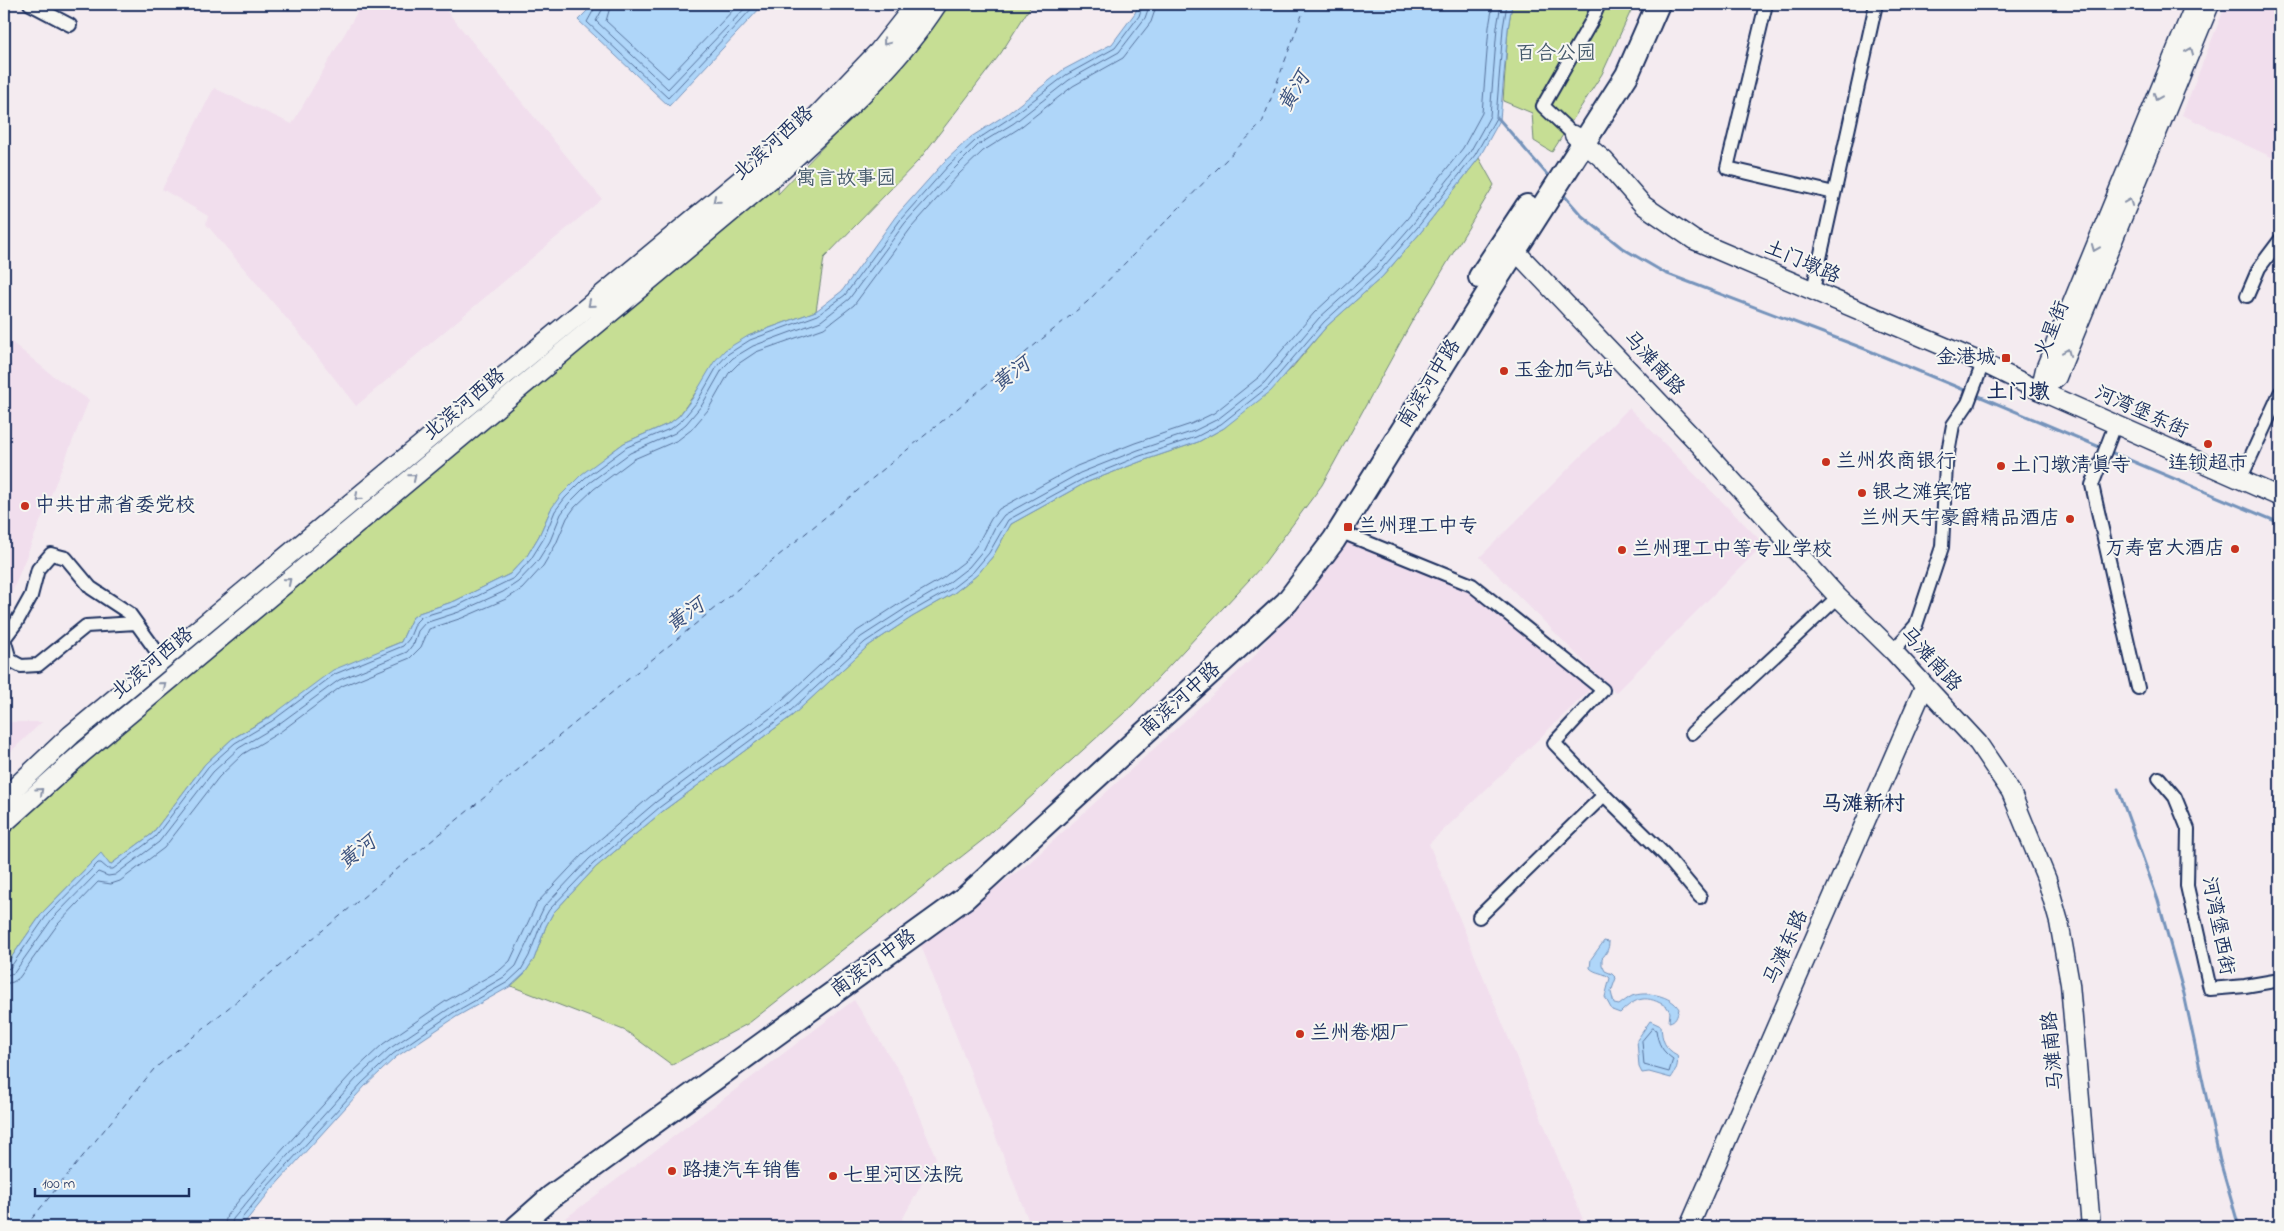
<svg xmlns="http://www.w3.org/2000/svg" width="2284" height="1231" font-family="'Indie Flower','LXGW WenKai TC',sans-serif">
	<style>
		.built { fill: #f1deed }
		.green { fill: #c6de94; stroke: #708679 }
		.water { fill: #afd6f9; stroke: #7493bb }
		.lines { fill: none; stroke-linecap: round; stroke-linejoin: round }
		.shore { stroke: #56729c; stroke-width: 1 }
		.stream { stroke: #7493bb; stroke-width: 3 }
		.ferry { stroke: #39507d; stroke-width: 1; stroke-dasharray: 6 5; stroke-linecap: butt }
		.street-casing { stroke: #1b2f5e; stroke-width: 16 }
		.secondary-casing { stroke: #1b2f5e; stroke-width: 21 }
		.primary-casing { stroke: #1b2f5e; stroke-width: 22 }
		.highway-casing { stroke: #1b2f5e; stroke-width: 26 }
		.street { stroke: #f6f6f2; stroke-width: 12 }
		.secondary { stroke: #f6f6f2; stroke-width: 18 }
		.primary { stroke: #f6f6f2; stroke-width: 19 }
		.highway { stroke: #f6f6f2; stroke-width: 22 }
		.oneway { stroke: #8892a8 }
		.poi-dot { fill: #c8321e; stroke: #f6f6f2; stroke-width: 2 }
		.labels { text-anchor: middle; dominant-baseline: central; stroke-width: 4; stroke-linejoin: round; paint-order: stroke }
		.park-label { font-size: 20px; fill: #465b6c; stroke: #f6f6f2 }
		.street-label { font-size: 20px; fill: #1b2f5e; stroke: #f6f6f2 }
		.poi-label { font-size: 20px; fill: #1b2f5e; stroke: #f6f6f2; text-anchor: start }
		.water-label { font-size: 21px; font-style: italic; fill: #39507d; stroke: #f6f6f2 }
		.neighbourhood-label { font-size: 21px; font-weight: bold; fill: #1b2f5e; stroke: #f6f6f2 }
	</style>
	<rect width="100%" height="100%" fill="#f4ebf0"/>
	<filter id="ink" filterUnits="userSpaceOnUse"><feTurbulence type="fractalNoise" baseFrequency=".02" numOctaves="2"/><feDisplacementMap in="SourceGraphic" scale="10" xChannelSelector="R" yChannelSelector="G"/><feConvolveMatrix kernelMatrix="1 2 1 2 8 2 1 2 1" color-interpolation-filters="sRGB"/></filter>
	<g filter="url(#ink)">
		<path class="built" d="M362,4h79l161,195 -246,207 -57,-73 -93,-109 2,-8 -46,-27 52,-101 78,36z
			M2226,4h54v157l-98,-46z
			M4,336l48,39 37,25 -85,212z
			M1629,408l135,136 -149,149 -135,-136z
			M1347,535l120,50 127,101 -165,158 157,383h-555l-111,-284 109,-80 223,-204z
			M4,722h38l-38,36z
			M854,1000l50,79 32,79 -38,69h-344z"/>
		<path class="green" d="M946,4h86l-31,49 -82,107 -95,98 -8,53 -68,25 -45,46 -24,34 -9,7 -46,20 -19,14 -54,52 -12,27 -12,20 -17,18 -55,27 -36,12 -7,5 -11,24 -15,6 -154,91 -27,25 -53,70 -42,31 -10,-11 -57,58 -39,56v-145l775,-651 -1,22 141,-147z
			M1512,4h122l-32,70 -50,78 -18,-11 -2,-28 -29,-12 5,-72z
			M1479,158l15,27 -83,138 -89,162 -60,81 -129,139 -149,134 -235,184 -77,42 -46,-34 -115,-45 14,-13 9,-14 12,-33 7,-13 43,-46 67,-56 130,-96 75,-69 44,-29 42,-24 23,-18 16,-19 18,-32 74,-41 57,-22 56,-19 26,-14 67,-59 36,-43 55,-49 39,-45z"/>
		<path class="water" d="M594,4h165l3,2 -93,100 -91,-86z
			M1139,4h373l-4,25 -8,91 -21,38 -58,74 -39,45 -55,49 -56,65 -47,37 -26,14 -56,19 -57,22 -74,41 -18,32 -16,19 -23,18 -42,24 -44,29 -75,69 -130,96 -67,56 -43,46 -7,13 -12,33 -9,14 -14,13 -55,31 -60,40 -31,29 -94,104 -30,37h-237v-259l39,-56 58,-59 9,12 42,-31 53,-70 27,-25 38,-22 63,-47 68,-28 11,-24 7,-5 36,-12 55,-27 17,-18 12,-20 12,-27 10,-14 21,-21 42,-31 46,-20 9,-7 13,-17 22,-37 11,-12 23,-14 68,-25 26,-20 54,-75 49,-55 26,-24 36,-23 56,-44 49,-26 23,-31z
			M1604,941l5,1c0,6 -2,11 -7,16v7l3,6 7,3 4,4 -5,14 3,12 5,1c4,-3 9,-7 13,-9 14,-5 39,-1 47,13 -2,6 -3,12 -10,13l1,-10 -3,-5c-20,-13 -31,-10 -47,6l-8,-3 -7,-13 5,-19c-6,-6 -14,-4 -20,-10l1,-9z
			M1650,1021l11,5c1,14 3,22 16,29 2,9 -1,16 -6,23l-22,-6 -7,1 -3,-6 -2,-27z"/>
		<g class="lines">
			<path class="shore" d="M597,4l-10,18 81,76 88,-94
				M603,4l-1,6 -6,11 72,68 81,-85
				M611,4l-5,17 62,57 71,-74
				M4,970l6,-2 37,-53 51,-52h3l7,6h5l42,-32 53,-70 27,-24 37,-22 63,-47 68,-28 6,-7 7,-17 5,-5 36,-11 57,-28 17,-19 13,-21 11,-27 10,-13 20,-20 42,-31 45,-19 10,-8 15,-18 21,-37 10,-11 22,-14 68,-25 27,-20 56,-76 48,-54 26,-24 35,-23 56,-43 49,-27 24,-32 4,-12
				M4,976l10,-3 38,-54 46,-47 10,4 7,-1 44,-33 54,-70 26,-24 37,-22 63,-46 68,-28 7,-9 4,-12 7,-8 34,-11 44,-20 15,-10 19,-20 13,-21 11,-27 8,-11 20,-20 41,-30 45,-20 11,-9 16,-19 21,-37 10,-10 20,-12 68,-25 28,-22 56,-76 49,-54 24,-24 36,-22 55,-43 50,-28 26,-34 5,-14
				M4,984l9,-2 6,-4 39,-54 40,-42 13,2 9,-3 44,-33 55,-71 24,-23 37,-22 62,-46 68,-28 11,-11 8,-18 33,-11 44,-19 16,-10 21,-23 13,-22 11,-26 8,-11 19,-18 40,-30 44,-19 13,-10 17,-20 21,-37 9,-9 18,-12 68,-24 30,-23 57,-77 48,-54 24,-23 35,-22 55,-43 50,-28 28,-36 6,-18
				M1653,1028l3,2c2,14 6,21 17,29l-4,13 -25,-7 -2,-24z
				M224,1227l3,-12 30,-37 95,-105 31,-29 63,-43 54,-31 10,-9 27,-58 46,-49 68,-58 131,-96 75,-69 45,-29 41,-24 21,-16 13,-17 14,-26 8,-10 78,-43 58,-23 56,-19 23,-11 45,-36 55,-64 54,-50 39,-44 56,-71 19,-35 7,-86 4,-23
				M231,1227l2,-8 30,-36 94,-105 32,-29 61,-41 54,-31 12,-11 28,-59 45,-48 67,-57 130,-96 75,-69 45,-29 41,-24 22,-17 15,-18 11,-22 9,-12 76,-42 58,-23 56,-19 24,-12 46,-36 55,-65 55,-49 39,-45 57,-72 20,-36 7,-89 4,-23
				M238,1227l1,-5 28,-35 95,-104 31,-29 60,-41 55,-31 13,-12 8,-14 12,-32 8,-14 44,-46 67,-57 130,-96 75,-69 44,-29 42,-24 22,-17 16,-19 19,-33 75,-41 57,-23 56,-19 25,-13 47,-37 56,-65 54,-49 39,-45 58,-73 21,-37 7,-90 4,-24"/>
			<path class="stream" d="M1498,118l53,61
				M1561,192l21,24 40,32 43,25 200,76 104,43
				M1974,394l128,54
				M2108,451l172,72
				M2118,789l40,111 26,94 36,167 19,66"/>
			<path class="ferry" d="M25,1227l129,-158 933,-767 175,-179 44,-119"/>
			<defs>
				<path id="street" d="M30,4l40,21
					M1766,4l-39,164 107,25
					M1574,135l-31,-29 48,-84 8,-18
					M1813,290l63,-286
					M2247,296l12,-28 21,-28
					M2115,425l-23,60 46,203
					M2240,480l40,-87
					M1339,531l133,54 131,105 -49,53 50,52
					M136,623l-50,3 -48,39 -17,1 -11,-6 -6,-21 12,-16 15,-27 7,-27 13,-15 15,4 25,30 38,25 26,36
					M1893,651l23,-26 26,-78 4,-83 7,-39 15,-22 15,-40
					M1692,733l146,-136
					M2159,778l16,19 13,32 -1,57 23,103 35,-3 35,-6
					M1479,917l125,-122 61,60 35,42"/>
				<path id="secondary" d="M1574,135l30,25 39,45 51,35 289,123 57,28 240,106
					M1506,241l193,203 139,153 55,54 85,92 33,49 36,88 12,42 11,62 21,243
					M2040,391l17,-14 153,-373
					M2040,391l5,-22 150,-365
					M1689,1227l235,-540"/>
				<path id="primary" d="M4,798l67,-63 742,-615 66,-69 37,-47
					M4,823l78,-70 697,-581c56,-52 116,-103 158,-168"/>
				<path id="highway" d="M1480,277l47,-71
					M517,1227l34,-30 415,-300 321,-295 47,-62 157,-252 136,-213 31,-71"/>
			</defs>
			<use href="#street" class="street-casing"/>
			<use href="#secondary" class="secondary-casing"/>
			<use href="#primary" class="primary-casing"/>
			<use href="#highway" class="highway-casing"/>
			<use href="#street" class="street"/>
			<use href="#secondary" class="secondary"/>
			<use href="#primary" class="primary"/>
			<use href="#highway" class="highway"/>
		</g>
		<defs><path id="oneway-chevron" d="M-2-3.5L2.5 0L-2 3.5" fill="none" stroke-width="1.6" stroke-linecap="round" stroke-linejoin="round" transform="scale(1.25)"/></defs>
		<g class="oneway">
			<use href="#oneway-chevron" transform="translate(886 42) rotate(128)"/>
			<use href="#oneway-chevron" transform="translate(2190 51) rotate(-68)"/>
			<use href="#oneway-chevron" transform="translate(2157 97) rotate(112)"/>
			<use href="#oneway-chevron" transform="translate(716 200) rotate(140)"/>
			<use href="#oneway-chevron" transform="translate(2129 202) rotate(-68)"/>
			<use href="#oneway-chevron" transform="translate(2095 248) rotate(112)"/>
			<use href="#oneway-chevron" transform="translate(591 304) rotate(140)"/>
			<use href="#oneway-chevron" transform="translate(2067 352) rotate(-68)"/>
			<use href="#oneway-chevron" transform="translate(413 477) rotate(-40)"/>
			<use href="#oneway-chevron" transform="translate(358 497) rotate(140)"/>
			<use href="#oneway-chevron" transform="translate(288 581) rotate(-40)"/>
			<use href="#oneway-chevron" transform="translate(163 685) rotate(-40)"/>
			<use href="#oneway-chevron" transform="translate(40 791) rotate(-42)"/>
		</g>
	</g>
	<g class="poi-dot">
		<rect x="2001" y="353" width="10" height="10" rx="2.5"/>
		<circle cx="1504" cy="371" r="5"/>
		<circle cx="2208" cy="444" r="5"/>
		<circle cx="1826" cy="462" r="5"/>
		<circle cx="2001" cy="466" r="5"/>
		<circle cx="1862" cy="493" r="5"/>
		<circle cx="25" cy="506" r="5"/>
		<circle cx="2070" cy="519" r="5"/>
		<rect x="1343" y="522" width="10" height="10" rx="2.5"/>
		<circle cx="2235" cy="549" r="5"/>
		<circle cx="1622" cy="550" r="5"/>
		<circle cx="1300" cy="1034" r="5"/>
		<circle cx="672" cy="1171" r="5"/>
		<circle cx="833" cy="1176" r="5"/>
	</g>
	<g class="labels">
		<g class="park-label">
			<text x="1556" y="54">百合公园</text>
			<text x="846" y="179">寓言故事园</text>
		</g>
		<g class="street-label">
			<text transform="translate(774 144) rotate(-42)">北滨河西路</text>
			<text transform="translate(1802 263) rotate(23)">土门墩路</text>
			<text transform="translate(2053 330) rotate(-68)">火星街</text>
			<text transform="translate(1653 364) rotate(47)">马滩南路</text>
			<text transform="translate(1430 384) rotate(-58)">南滨河中路</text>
			<text transform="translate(465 405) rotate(-40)">北滨河西路</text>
			<text transform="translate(2141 413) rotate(24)">河湾堡东街</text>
			<text transform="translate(1930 660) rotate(47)">马滩南路</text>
			<text transform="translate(153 664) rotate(-40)">北滨河西路</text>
			<text transform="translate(1181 700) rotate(-42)">南滨河中路</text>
			<text transform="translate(2217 926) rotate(79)">河湾堡西街</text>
			<text transform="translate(1787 948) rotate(-66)">马滩东路</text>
			<text transform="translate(874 964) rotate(-36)">南滨河中路</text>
			<text transform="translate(2054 1051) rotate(-95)">马滩南路</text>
		</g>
		<g class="poi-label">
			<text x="1996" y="358" text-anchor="end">金港城</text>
			<text x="1514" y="371">玉金加气站</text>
			<text x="1836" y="462">兰州农商银行</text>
			<text x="2208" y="464" text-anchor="middle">连锁超市</text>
			<text x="2011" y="466">土门墩清真寺</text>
			<text x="1872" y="493">银之滩宾馆</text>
			<text x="35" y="506">中共甘肃省委党校</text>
			<text x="2060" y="519" text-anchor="end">兰州天宇豪爵精品酒店</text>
			<text x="1358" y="527">兰州理工中专</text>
			<text x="2225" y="549" text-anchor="end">万寿宫大酒店</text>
			<text x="1632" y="550">兰州理工中等专业学校</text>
			<text x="1310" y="1034">兰州卷烟厂</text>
			<text x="682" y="1171">路捷汽车销售</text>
			<text x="843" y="1176">七里河区法院</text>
		</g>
		<g class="water-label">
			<text transform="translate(1295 92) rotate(-59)">黄河</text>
			<text transform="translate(1012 375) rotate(-37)">黄河</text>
			<text transform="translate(686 616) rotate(-36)">黄河</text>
			<text transform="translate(358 853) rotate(-38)">黄河</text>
		</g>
		<g class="neighbourhood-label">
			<text x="2018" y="393">土门墩</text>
			<text x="1863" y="805">马滩新村</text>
		</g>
	</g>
	<rect width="2284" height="1231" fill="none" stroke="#f6f6f2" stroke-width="20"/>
	<rect x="10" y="10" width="2264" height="1211" fill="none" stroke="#1b2f5e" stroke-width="2" filter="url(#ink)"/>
	<path d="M35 1188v8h154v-8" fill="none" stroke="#1b2f5e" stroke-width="2.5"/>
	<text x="42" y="1188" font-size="15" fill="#1b2f5e" stroke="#f6f6f2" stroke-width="4" paint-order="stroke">100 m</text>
</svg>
